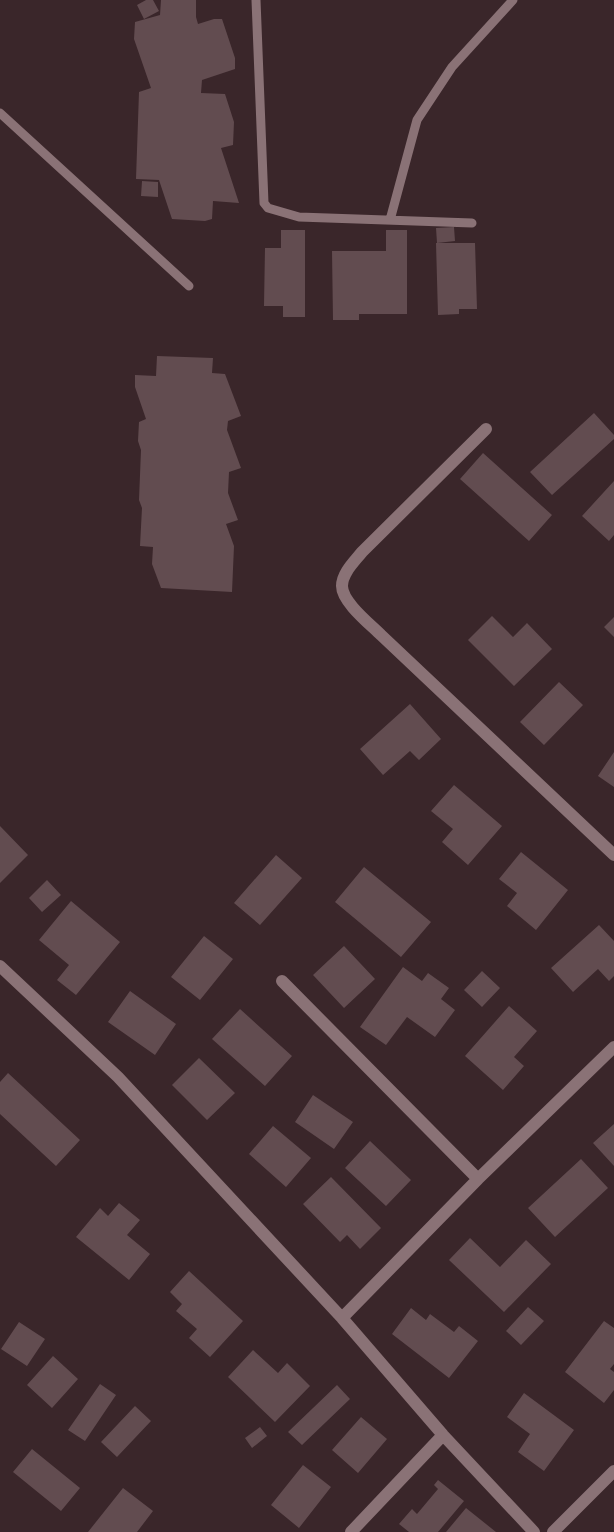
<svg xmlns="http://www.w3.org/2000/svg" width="614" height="1532" font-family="'PT Sans Narrow',sans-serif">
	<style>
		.building { fill: #624c50 }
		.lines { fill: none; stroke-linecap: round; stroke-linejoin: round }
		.lane { stroke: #8a7276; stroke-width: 9 }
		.street { stroke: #8a7276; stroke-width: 12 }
	</style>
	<rect width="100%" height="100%" fill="#3a262a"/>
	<path class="building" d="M146,0h7l6,11 -15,8 -7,-14z
		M161,0h35v17l2,7 16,-5h8l13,39v11l-33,11 -1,13 24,1 9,28 -1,23 -12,3 18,55 -26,-2 -1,18 -7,2 -33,-2 -13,-39 -23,-1 3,-87 12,-4 -17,-49 1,-17 25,-7z
		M142,181l16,1v15l-17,-1z
		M454,227l1,14 -18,2 -1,-15z
		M281,230h24v87h-22v-11h-19l1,-58h16z
		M386,230h21v84h-48v6h-26l-1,-69h54z
		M436,243h39l2,66h-18v5l-21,1z
		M157,356l56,2 -1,15 13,1 16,42 -13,5 -1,9 14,38 -12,4 -1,21 10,27 -12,4 8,22 -2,46 -71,-4 -9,-24 1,-17 -13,-1 2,-38 -3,-8 2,-50 -3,-9 1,-19 7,-3 -11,-32v-12l21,1z
		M594,413l20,22v4l-62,56 -22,-23z
		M483,453l69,62 -23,26 -69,-62z
		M614,481v54l-5,6 -27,-25z
		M492,616l21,21 14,-14 25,26 -38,37 -46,-46z
		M614,617v20l-10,-10z
		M559,682l24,23 -39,40 -24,-23z
		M410,704l31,35 -22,21 -9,-9 -27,24 -23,-26z
		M614,752v35l-16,-11z
		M454,785l48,41 -34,39 -26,-23 11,-13 -22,-18z
		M0,826l28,29 -28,28z
		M521,852l47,38 -32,40 -29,-24 10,-13 -18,-14z
		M276,855l26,23 -42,47 -26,-22z
		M364,867l67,55 -30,35 -66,-55z
		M47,880l14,15 -19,17 -13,-14z
		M71,901l49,41 -44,53 -19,-15 12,-15 -30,-25z
		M599,925l15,16v35l-5,5 -11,-12 -25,23 -22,-24z
		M204,936l29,23 -33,41 -29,-23z
		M344,946l31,33 -31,29 -31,-33z
		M403,967l19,14 6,-8 21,15 -8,11 14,11 -20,27 -28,-20 -21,28 -26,-18z
		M482,971l18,17 -18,19 -18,-17z
		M130,991l46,33 -21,31 -47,-33z
		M509,1006l28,25 -23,26 10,9 -21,24 -38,-34z
		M240,1009l52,47 -27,30 -53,-47z
		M199,1058l36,35 -28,27 -35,-35z
		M8,1073l72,67 -24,26 -56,-52v-32z
		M313,1095l40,27 -19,27 -39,-27z
		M614,1124v42l-21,-23z
		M273,1126l38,32 -25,29 -37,-33z
		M370,1141l41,39 -25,26 -41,-38z
		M581,1159l27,29 -53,49 -27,-29z
		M331,1177l50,51 -21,21 -13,-14 -7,7 -37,-38z
		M119,1203l21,17 -13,15 23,19 -21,26 -53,-43 24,-29 8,8z
		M470,1238l30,29 26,-27 25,24 -47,48 -55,-52z
		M189,1271l54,50 -33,36 -21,-19 8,-9 -21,-18 6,-7 -12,-12z
		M528,1307l16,14 -23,24 -15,-14z
		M411,1308l15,12 4,-6 24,18 5,-6 19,15 -29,37 -57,-44z
		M604,1321l10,7v36l-4,5 4,3v18l-10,13 -39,-31z
		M19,1322l26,17 -18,27 -26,-17z
		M253,1350l25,23 9,-10 23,23 -35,36 -47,-45z
		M53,1356l25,23 -26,29 -25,-23z
		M100,1384l16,11 -31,46 -17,-11z
		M337,1385l13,14 -48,46 -14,-13z
		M524,1393l50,37 -30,41 -26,-19 12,-18 -23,-17z
		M135,1406l16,15 -34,36 -16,-15z
		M361,1417l26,22 -29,34 -26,-23z
		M260,1427l7,9 -15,12 -7,-10z
		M32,1449l48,39 -19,23 -48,-39z
		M303,1465l28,22 -32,41 -28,-23z
		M438,1480l26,21 -26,31h-29l-10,-8 13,-15 5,5 21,-25 -4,-4z
		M123,1488l30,23 -16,21h-49z
		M466,1508l30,24h-50z"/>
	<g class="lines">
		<path class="lane" d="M256,0l8,203 4,5 31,9 173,6
			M0,113l189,173
			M390,220l27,-100 35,-53 61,-67"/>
		<path class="street" d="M486,429l-124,123c-7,9 -20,21 -20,34 0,16 28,38 39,49l233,220
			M0,966l118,111 224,241 101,117 91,97
			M282,981l196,198
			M342,1318l136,-139 136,-132
			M351,1532l92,-97
			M553,1532l61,-61"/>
	</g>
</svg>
